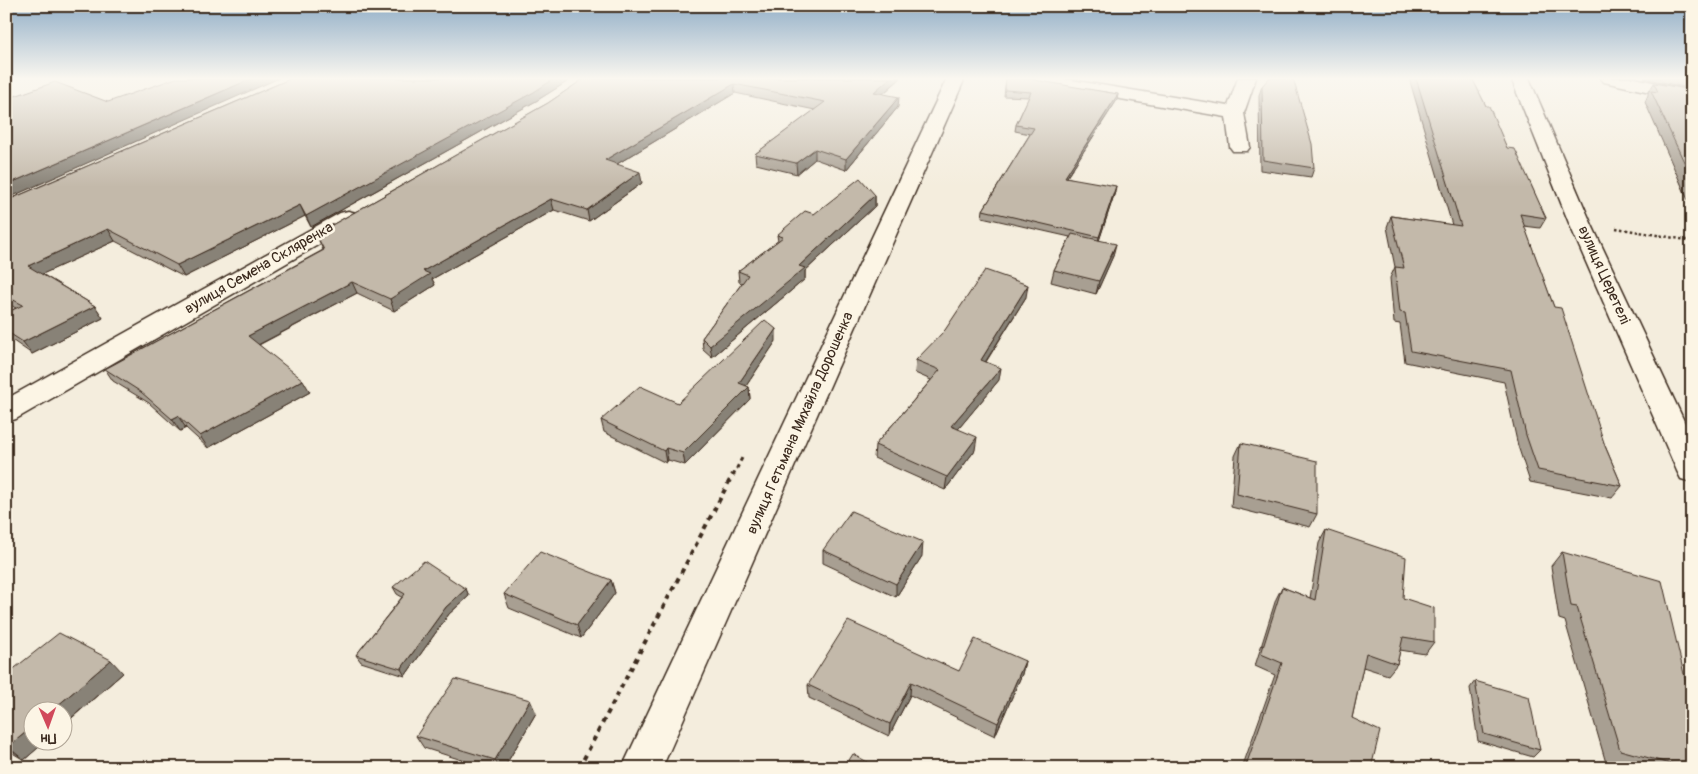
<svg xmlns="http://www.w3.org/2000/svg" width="1698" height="774" font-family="Pangolin,sans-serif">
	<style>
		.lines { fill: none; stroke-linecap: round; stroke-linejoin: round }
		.minor-casing { stroke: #3b2a1e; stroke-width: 3 }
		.tertiary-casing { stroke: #3b2a1e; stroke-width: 3 }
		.path-far2 { stroke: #3b2a1e; stroke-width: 2.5; stroke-dasharray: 2.5 2.5; stroke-linecap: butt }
		.path-far1 { stroke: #3b2a1e; stroke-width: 3; stroke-dasharray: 4 4; stroke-linecap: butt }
		.path { stroke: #3b2a1e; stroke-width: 4; stroke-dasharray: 5 5; stroke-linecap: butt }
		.minor { fill: #fcf5e5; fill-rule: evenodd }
		.tertiary { fill: #fcf5e5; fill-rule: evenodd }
		.wall { fill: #a89f92; stroke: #3b2a1e }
		.shaded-wall { fill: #888277; stroke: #3b2a1e }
		.building { fill: #c3b9aa; stroke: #3b2a1e }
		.labels { text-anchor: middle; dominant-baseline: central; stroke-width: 5; stroke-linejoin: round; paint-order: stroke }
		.street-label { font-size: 15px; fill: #3b2a1e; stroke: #fcf5e5 }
	</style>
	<rect width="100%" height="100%" fill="#f4eddd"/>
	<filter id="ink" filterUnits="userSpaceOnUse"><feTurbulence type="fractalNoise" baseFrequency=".02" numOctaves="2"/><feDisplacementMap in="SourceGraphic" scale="10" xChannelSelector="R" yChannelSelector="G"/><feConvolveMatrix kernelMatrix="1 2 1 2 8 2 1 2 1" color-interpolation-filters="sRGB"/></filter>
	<g filter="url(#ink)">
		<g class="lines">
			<defs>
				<path id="minor" d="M1018,78h41l169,28 10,-28h18l-12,35 6,34 -3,4h-14l-3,-4 -4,-30 -199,-34 -6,-1z
					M1511,78h18l62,145 101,215v44l-11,-3 -4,-8 -108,-248z
					M1601,78h34l57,13v10l-88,-19z
					M348,211l8,2 3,5 -3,5 -340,196 -10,3v-23l334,-186z"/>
				<path id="tertiary" d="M947,78h18l-303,690h-40z"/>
			</defs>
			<use href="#minor" class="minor-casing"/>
			<use href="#tertiary" class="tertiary-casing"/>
			<path class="path-far2" d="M1616,228l76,13"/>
			<path class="path-far1" d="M733,476l10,-20"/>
			<path class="path" d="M579,768l154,-294"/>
			<use href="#minor" class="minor"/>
			<use href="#tertiary" class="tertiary"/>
		</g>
		<path class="wall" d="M292,78h281l-37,23 -225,126 -6,-11 -121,61 -69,-36 -73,33 53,32 8,12 -71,36 -26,-18v-23l10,-5 -10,-5v-102z
			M585,78h316l-18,16 15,13 -52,63 -31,-11 -18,15 -41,-10 -1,-10 60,-44 -80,-17 -118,71 25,19 -53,38 -35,-11 -122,69 3,6 -41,26 -37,-18 -98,52 51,47 -102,56 -22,-20 -6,3 -31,-28 -36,-22 -8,-12 218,-119 -7,-16 232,-131z
			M1006,78l112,16 -1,6 -50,77 48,15 -16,48 14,16 -17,38 -45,-12 3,-12 16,-33 -88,-20 1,-7 47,-76 -15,-3 1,-6 13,-28 -25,-1z
			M1409,78h63l35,70 39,70 -6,10 -16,-2 81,220 17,40 -10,12 -82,-16 -12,-36 -14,-64 -99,-20 -5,-38 -6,-1 -4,-45 5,-11 -8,-40 4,-11 61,9z
			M1644,78h42l2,3 -4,6z
			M1654,83l38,7v111l-4,-1 -43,-98 3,-7v-2z
			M1262,86l52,82 -3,9 -51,-7 -1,-75z
			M875,195v11l-70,65v8l-93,78 -9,-8 -1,-11 40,-55 -3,-1 -1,-11 40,-30 -1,-6 37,-21z
			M1026,297l-40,65 13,18 -41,49 17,21 -30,40 -71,-32 1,-13 56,-65 -16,-7 1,-13z
			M776,341l-30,45 3,1 1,12 -65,66 -17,-5 -2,3 -62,-31 -3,-12 77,-17z
			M1241,443l76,71 -7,13 -79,-20 4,-51z
			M1326,530l77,68 31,44 -9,12 -25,-4 -3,14 -9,11 -25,-8 -11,51 19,50h-129l33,-93 -20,-9 21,-67 6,-12 28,11 9,-55z
			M823,550l99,6 -26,41 -73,-34z
			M1562,552l127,143 3,73h-68l-18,-5 -41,-142 -6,-2 -8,-53z
			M611,580l4,13 -34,45 -72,-30 -5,-14z
			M393,587l73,2 3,7 -20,18 -44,62 -44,-14 -5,-7 46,-58 -5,-3z
			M1025,661l-3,13 -27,62 -85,-41 -21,41 -80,-38 -1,-13 151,-14z
			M123,673l-99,87 -18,-11v-74z
			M1475,681l65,69 -7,7 -55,-16 -8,-53z
			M536,713l-32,55h-17l-63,-20 -8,-12z"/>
		<path class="shaded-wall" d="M253,78h26l-273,121v-14z
			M555,78h18l-37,23 -225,126 -5,-11z
			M890,78h11l-28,24 1,-10z
			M734,84l1,9 -128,77 -2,-10z
			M1118,94l-1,6 -54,83 2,-6z
			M899,97l-1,10 -52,63v-11z
			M815,149v10l-18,15 -1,-11z
			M640,172l2,11 -53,38 -2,-11z
			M1116,186l-1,6 -17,52 1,-7z
			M875,195v11l-70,65v8l-93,78 -2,-11 89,-80z
			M551,199l3,11 -122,69 3,6 -41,26 -4,-12 33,-28z
			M300,205l5,11 -121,61 -7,-12z
			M108,229l7,12 -79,36 -8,-11z
			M1116,244l-3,12 -17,38 3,-13z
			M352,282l5,11 -103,54 -6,-11z
			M1028,285l-2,12 -47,75 2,-12z
			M95,306l8,12 -71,36 -9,-12z
			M776,329v12l-36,54 -1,-12z
			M1001,368l-2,12 -49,59 1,-13z
			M303,380l7,12 -102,56 -8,-12z
			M749,387l1,12 -65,66 -2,-12z
			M178,416l8,12 -6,3 -8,-12z
			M977,437l-2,13 -30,40 2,-13z
			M666,448l2,12 -2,3 -2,-12z
			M923,542l-1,14 -26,41v-13z
			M611,580l4,13 -34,45 -4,-13z
			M466,589l3,7 -20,18 -44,62 -4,-7 45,-62z
			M111,660l12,13 -61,53v-14h-12z
			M1025,661l-3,13 -27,62 3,-13z
			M911,682l-1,13 -21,41 1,-12z
			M530,700l6,13 -32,55h-5l-4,-8z
			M32,727v15h13l-21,18 -16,-13z"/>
		<path class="building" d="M176,78h77l-247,107v-86l49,-17 53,20z
			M292,78h263l-21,14 -228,124 -6,-11 -123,60 -69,-36 -80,37 67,40 -72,36 -17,-11v-18l17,-8 -17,-9v-95z
			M585,78h305l-16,14 25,5 -53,62 -31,-10 -19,14 -41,-9 70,-52 -91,-18 -129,76 35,12 -53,38 -36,-11 -128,72 7,3 -40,25 -38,-17 -104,54 55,44 -103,56 -22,-20 -6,3 -31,-27 -36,-23 219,-119 -8,-16 232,-131z
			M1006,78h16l96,16 -53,83 51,9 -17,51 -116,-27 51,-82 -18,-3 15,-33 -26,-2z
			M1269,78h24l19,66 2,24 -51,-8 -1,-74z
			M1416,78h56l14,28h3l18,42 8,1 31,69 -26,-4 34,93 7,1 44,138 17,40 -84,-16 -12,-35 -15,-65 -100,-19 -6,-38 -5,-1 -5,-45 9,1 -13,-52 70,10z
			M1673,78h13l2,3z
			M1654,83l38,7v89l-41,-88 7,1z
			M860,178l15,17 -76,71 6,2 -95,78 -8,-8 46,-63 -10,-4 45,-34 -6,-2 28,-24 9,3z
			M1072,234l44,10 -17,37 -45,-11z
			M985,270l43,15 -47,75 20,8 -50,58 26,11 -30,40 -72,-32 65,-75 -24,-10 29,-30z
			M765,320l11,9 -37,54 10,4 -66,66 -17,-5 -2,3 -63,-31 39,-34 38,17z
			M1241,443l76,18v53l-80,-20z
			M851,511l72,31 -27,42 -73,-34z
			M1326,530l80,27 -3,41 31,10v34l-31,-5 -6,27 -31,-11 -14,65 28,13 -9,37h-126l37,-105 -21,-9 21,-67 33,13z
			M540,552l71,28 -34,45 -73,-31z
			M1562,552l100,29 27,114 3,1v72h-6l-66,-18 -43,-143 -6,-1z
			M424,561l42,28 -20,18 -45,62 -45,-14 49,-61 -12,-7z
			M848,621l111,50 16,-32 50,22 -27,62 -87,-41 -21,42 -82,-39z
			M59,633l52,27 -61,52h-18v15l-24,20 -2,-1v-71z
			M455,679l75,21 -35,60 -79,-24z
			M1475,681l54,16 11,53 -56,-16z
			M853,754l25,14h-34z"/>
	</g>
	<linearGradient id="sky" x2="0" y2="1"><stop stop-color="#91aec7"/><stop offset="0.42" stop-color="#faf7f0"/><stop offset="1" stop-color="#faf7f0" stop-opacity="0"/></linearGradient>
	<rect width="1698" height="187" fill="url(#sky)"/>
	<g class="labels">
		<g class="street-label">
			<text transform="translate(259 268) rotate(-30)">вулиця Семена Скляренка</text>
			<text transform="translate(1604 275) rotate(66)">вулиця Церетелі</text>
			<text transform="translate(800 423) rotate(-66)">вулиця Гетьмана Михайла Дорошенка</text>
		</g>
	</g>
	<rect width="1698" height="774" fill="none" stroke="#fcf5e5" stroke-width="25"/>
	<rect x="12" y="12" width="1673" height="749" fill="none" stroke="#3b2a1e" stroke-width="2" filter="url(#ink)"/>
	<g transform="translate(48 726) rotate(178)"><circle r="24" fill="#fcf5e5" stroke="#afa495"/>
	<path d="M0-4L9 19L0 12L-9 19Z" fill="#d1495b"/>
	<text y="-8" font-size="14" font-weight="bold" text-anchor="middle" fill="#3b2a1e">Пн</text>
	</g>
</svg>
